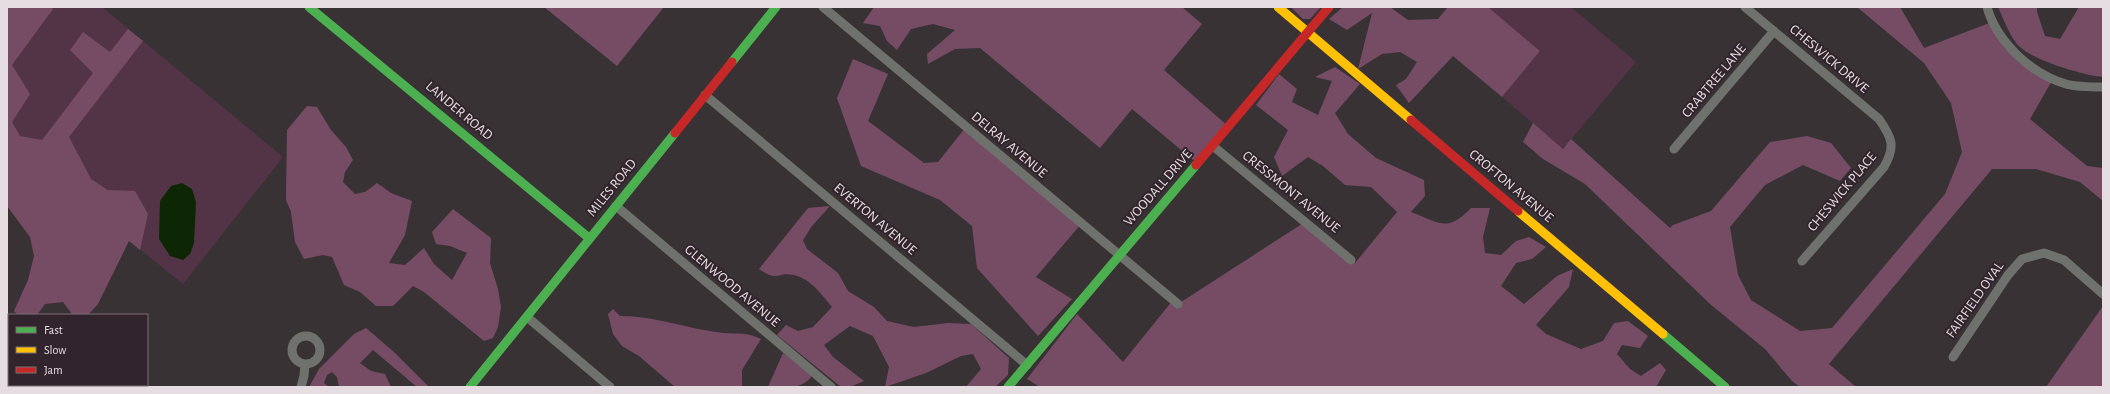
<svg xmlns="http://www.w3.org/2000/svg" width="2110" height="394" font-family="'Alegreya Sans',sans-serif">
	<style>
		.green { fill: #533446 }
		.forest { fill: #764c65 }
		.water { fill: #0d2705 }
		.lines { fill: none; stroke-linecap: round; stroke-linejoin: round }
		.street { stroke: #6e716c; stroke-width: 9 }
		.fast { stroke: #4caf50; stroke-width: 9 }
		.slow { stroke: #ffc107; stroke-width: 9 }
		.jam { stroke: #c62828; stroke-width: 9 }
		.labels { text-anchor: middle; dominant-baseline: central; stroke-width: 4; stroke-linejoin: round; paint-order: stroke }
		.street-label { font-size: 14px; fill: #e6dde2; stroke: #32242c }
	</style>
	<rect width="100%" height="100%" fill="#383235"/>
	<path class="green" d="M18,7h84l181,150 -100,127 -176,-142v-122z
		M1488,7h83l65,55 -73,87 -61,-52 38,-46z"/>
	<path class="forest" d="M7,7h44l2,2 -41,56 18,29 -18,28 8,14 22,4 51,-67 -23,-23 13,-18 27,20 18,-23 15,12 -74,96 22,42 17,11 27,1 13,23 -8,36 -11,-9 -31,63 -10,11 -16,-1 -9,-12 -18,2 -8,11h-19l-4,-4 14,-31 6,-24 -4,-19 -23,-31z
		M544,7h120l-47,59z
		M874,7h308l20,17 -38,46 65,57 -31,37 -66,-55 -32,39 -120,-100 -25,1 -27,15 -1,-10 28,-24 -22,-6 -22,5 -14,21 -10,-9 -7,-15 -17,-3z
		M1291,7h30l-11,12h-7z
		M1343,7h47l18,13 30,-1 10,-12h40l52,44 -38,46 -49,-41 -44,47 -13,-18 10,-6 11,-17 -17,-10 -18,2 -24,15 14,-56 -25,17 -18,-11z
		M1857,7h43l24,41 68,-26 8,16 53,41 -23,40 57,47 16,2v33l-23,-19 -44,-13h-44l-163,195 27,23h-56l-8,-6 -27,-32 -55,-45 -125,-120 -42,-25 -20,-17 10,-19 30,26 8,-10 99,89 3,-3 38,-14 59,-69 37,-6 24,7 20,25 -11,13 -37,-16 -38,20 -35,42 8,48 13,25 49,31 32,-3 113,-134 17,-42 -11,-49 -27,-40z
		M1998,7h39v5l8,24 15,3 19,-32h24v70c-19,-1 -70,-17 -83,-30 -9,-8 -17,-29 -22,-40z
		M853,59l35,15 -20,47 56,42 14,-1 28,-35 115,97 -45,53 36,22 -34,37 -61,-68 -5,-42 -32,-26 -79,-34 -24,-68z
		M1335,67l25,17 -25,29 13,21 28,24 48,22 1,16 -14,16c29,11 36,21 60,-4h19l-7,29 2,16 16,2 15,-14 13,-4 17,10 -14,12 -16,4 -15,23 23,18 33,-28 16,-7 -4,18 -33,38 10,9 35,15 22,-8 11,-18 14,-2 20,15 -8,12 -18,-3 -5,9 13,15 11,7 19,-13 6,7 -10,17h-616l-13,-8 50,-65 46,48 50,-62 5,4 127,-82 50,41 42,-51 -26,-25 -26,-2 -22,-19 -15,-9 -26,19 -8,-19 14,-27 -32,-25 23,-31 18,15 -5,13 26,13 14,-34 -17,-4z
		M307,106l10,1 14,23 15,17 7,13 -8,12 -2,10 12,12 10,-2 12,-9 14,10 21,8 -7,34 -16,28 16,2 19,-17 10,16 18,16 15,-27 -17,-7 -14,-2 -4,-12 21,-23 38,29 -1,25 8,26 3,18 -3,20 -5,11 -9,3 -60,-49 -11,-6 -20,20h-17l-16,-14 -16,-7 -12,-28 -9,-2 -19,4 -9,-17 -4,-30 -5,-12 1,-70z
		M830,206l-18,20 -9,14 4,9 31,24 10,18 26,16 13,14 27,6 34,-4 23,1 38,34 -1,17 -13,12h-29l15,-18 -8,-15 -12,2 -35,17 -41,14 4,-20 -16,-31 -23,-10 -26,19 9,12 31,24 -14,6h-9l-64,-52 9,-10 12,6 15,-4 19,-20c-10,-12 -21,-28 -38,-32 -17,-4 -15,8 -35,-6l49,-61z
		M2103,306v81h-57z
		M613,309l7,7c35,0 68,13 103,17 16,1 23,-1 38,6l-19,31v17h-67l-36,-31 -17,-10 -9,-12 -5,-20z
		M366,328l28,24 35,35h-12l-44,-37 -13,13 11,8 14,3 6,13h-52l-2,-10 -5,-5 -5,3 -3,8 5,4h-20l10,-18 35,-35z
		M783,353l30,21c-10,17 -28,13 -45,13z"/>
	<path class="water" d="M182,183l10,6 4,13 -2,41 -4,11 -7,6 -13,-4 -11,-17 1,-38 11,-15z"/>
	<g class="lines">
		<path class="street" d="M823,7l355,297
			M1745,7l134,112c13,19 17,27 5,48l-82,94
			M1987,7c10,35 44,67 79,77 11,3 26,3 37,3
			M705,95l322,270
			M1213,146l138,114
			M1674,149l100,-118
			M616,206l215,181
			M527,317l83,70
			M292 350a14 14 0 1 1 28 0a14 14 0 1 1-28 0Z
			M1953,357l55,-82 14,-16 22,-6 20,7 39,34
			M54,385v2
			M80,387l1,-2
			M301,387l3,-11 1,-12"/>
		<path class="fast" d="M309,7l280,231
			M732,62l44,-55
			M1663,334l62,53
			M470,387l205,-254
			M1008,387l188,-222"/>
		<path class="slow" d="M1278,7l133,113
			M1518,211l145,123"/>
		<path class="jam" d="M1411,120l107,91
			M675,133l57,-71
			M1196,165l133,-158"/>
	</g>
	<g class="labels">
		<g class="street-label">
			<text transform="translate(1829 59) rotate(40)">CHESWICK DRIVE</text>
			<text transform="translate(1714 81) rotate(-50)">CRABTREE LANE</text>
			<text transform="translate(459 111) rotate(40)">LANDER ROAD</text>
			<text transform="translate(1009 145) rotate(40)">DELRAY AVENUE</text>
			<text transform="translate(1511 186) rotate(40)">CROFTON AVENUE</text>
			<text transform="translate(612 188) rotate(-51)">MILES ROAD</text>
			<text transform="translate(1158 188) rotate(-49)">WOODALL DRIVE</text>
			<text transform="translate(1291 192) rotate(39)">CRESSMONT AVENUE</text>
			<text transform="translate(1842 192) rotate(-50)">CHESWICK PLACE</text>
			<text transform="translate(875 219) rotate(40)">EVERTON AVENUE</text>
			<text transform="translate(732 286) rotate(40)">GLENWOOD AVENUE</text>
			<text transform="translate(1975 300) rotate(-55)">FAIRFIELD OVAL</text>
		</g>
	</g>
	<rect width="2110" height="394" fill="none" stroke="#e6dde2" stroke-width="16"/>
	<rect x="8" y="314" width="140" height="72" fill="#32242c" stroke="#7a6e75"/>
	<rect x="16" y="327" width="20" height="6" fill="#4caf50" stroke="#7a6e75"/>
	<text x="44" y="334" font-size="12" fill="#e6dde2">Fast</text>
	<rect x="16" y="347" width="20" height="6" fill="#ffc107" stroke="#7a6e75"/>
	<text x="44" y="354" font-size="12" fill="#e6dde2">Slow</text>
	<rect x="16" y="367" width="20" height="6" fill="#c62828" stroke="#7a6e75"/>
	<text x="44" y="374" font-size="12" fill="#e6dde2">Jam</text>
</svg>
